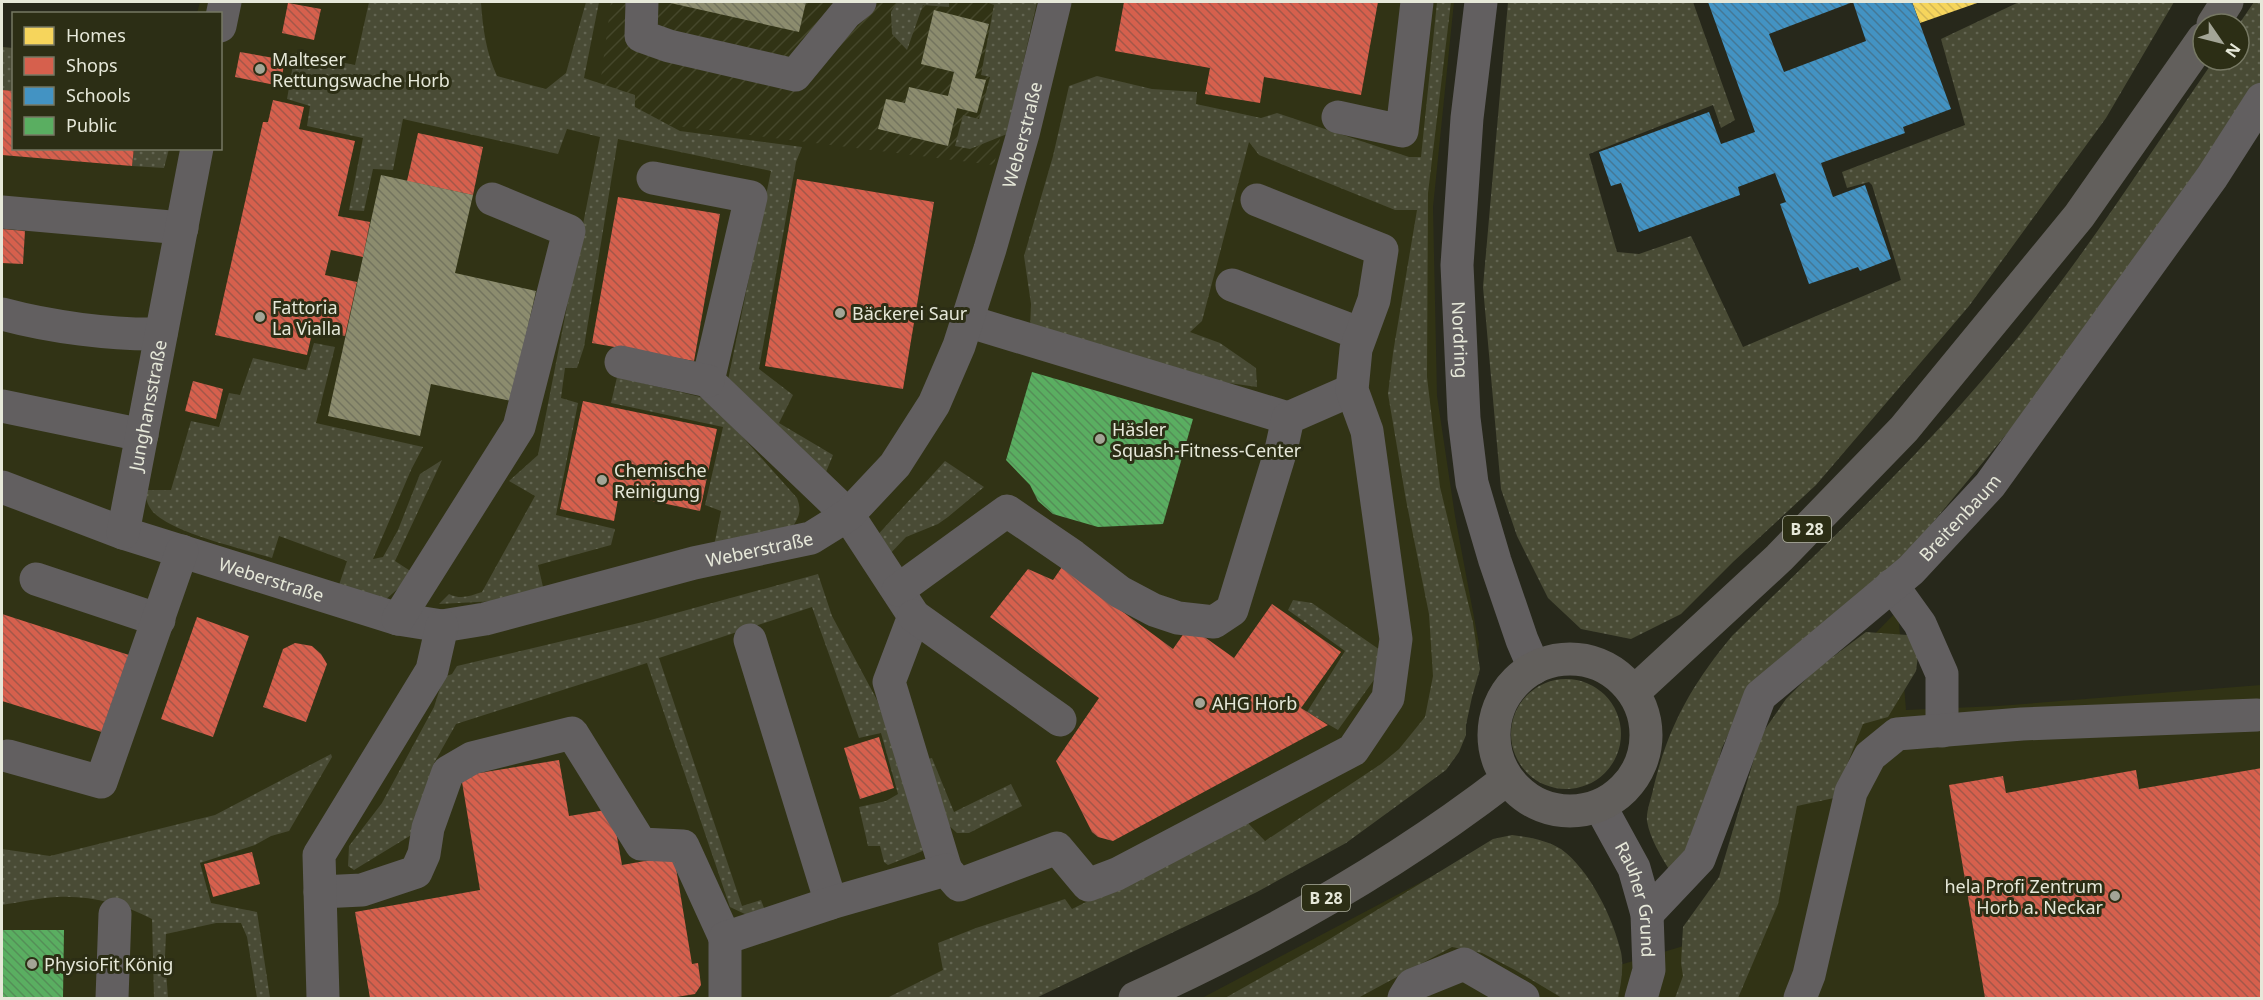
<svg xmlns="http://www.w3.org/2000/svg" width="2263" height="1000" font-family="'Noto Sans',sans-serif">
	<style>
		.built { fill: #313315 }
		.industrial { fill: url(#industrial-furrows) }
		.grass { fill: url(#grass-dots) }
		.homes { fill: url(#homes-back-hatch) }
		.shops { fill: url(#shops-back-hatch) }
		.schools { fill: url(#schools-back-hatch); fill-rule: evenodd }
		.public { fill: url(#public-back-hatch) }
		.industry { fill: url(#industry-back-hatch) }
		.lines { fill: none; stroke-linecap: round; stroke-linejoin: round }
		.minor { stroke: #625f60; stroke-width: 33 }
		.major { stroke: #625f5c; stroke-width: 33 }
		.poi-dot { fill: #a3a596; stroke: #2c2e15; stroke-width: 2 }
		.labels { text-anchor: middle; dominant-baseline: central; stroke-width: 6; stroke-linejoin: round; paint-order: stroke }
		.shield { fill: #2c2e15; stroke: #aeb09e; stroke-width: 1.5 }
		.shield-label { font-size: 16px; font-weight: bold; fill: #e6e8d9 }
		.poi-label { font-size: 18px; fill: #e6e8d9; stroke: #2c2e15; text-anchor: start }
		.street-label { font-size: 18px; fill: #e6e8d9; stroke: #2c2e15 }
	</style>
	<defs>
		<pattern id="industrial-furrows" width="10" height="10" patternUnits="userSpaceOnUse" patternTransform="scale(1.5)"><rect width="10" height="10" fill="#313315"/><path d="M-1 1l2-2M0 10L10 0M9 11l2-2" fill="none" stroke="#45472b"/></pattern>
		<pattern id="grass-dots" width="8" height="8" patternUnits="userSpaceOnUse" patternTransform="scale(1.5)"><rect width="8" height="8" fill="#494b35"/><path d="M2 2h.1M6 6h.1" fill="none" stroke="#636552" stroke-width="1.8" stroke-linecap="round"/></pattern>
		<pattern id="homes-back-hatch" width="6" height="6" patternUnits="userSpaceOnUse" patternTransform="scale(1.5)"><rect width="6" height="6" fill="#f6d55c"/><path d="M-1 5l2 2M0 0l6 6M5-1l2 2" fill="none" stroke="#d3b857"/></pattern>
		<pattern id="shops-back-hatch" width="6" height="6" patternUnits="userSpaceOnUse" patternTransform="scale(1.5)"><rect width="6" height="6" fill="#d6604d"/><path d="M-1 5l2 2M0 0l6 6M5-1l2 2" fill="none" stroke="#a35749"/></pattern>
		<pattern id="schools-back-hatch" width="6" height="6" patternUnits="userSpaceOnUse" patternTransform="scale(1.5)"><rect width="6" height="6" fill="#4393c3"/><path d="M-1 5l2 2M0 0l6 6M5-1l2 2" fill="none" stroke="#447896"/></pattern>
		<pattern id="public-back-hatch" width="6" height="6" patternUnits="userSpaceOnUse" patternTransform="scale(1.5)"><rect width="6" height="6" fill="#5aae61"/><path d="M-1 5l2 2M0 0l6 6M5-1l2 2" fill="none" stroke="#548f57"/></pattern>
		<pattern id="industry-back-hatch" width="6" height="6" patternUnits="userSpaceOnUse" patternTransform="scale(1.5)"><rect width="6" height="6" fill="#8c8c6e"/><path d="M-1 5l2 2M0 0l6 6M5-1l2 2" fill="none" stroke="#73745e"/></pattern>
	</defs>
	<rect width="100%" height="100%" fill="#27281b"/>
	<path class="built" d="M200,2h1254l-21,205 4,189 18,120 24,128 -4,32 -41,86 -457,236h-975v-951l11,1 1,100h206v-134l-23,-1z
		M1898,610l8,100 92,-4 263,-21v313h-1059l261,-138 150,107 84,-25 80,-207z"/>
	<path class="industrial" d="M611,2h420l-37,163 -398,-49z"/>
	<path class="grass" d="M369,2h104l8,1c2,26 5,49 16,73l49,13 20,-16 20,-71h13l-15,76 51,17v12l45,24 122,16 -6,15 -37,207 34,26 -14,28 54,32 -9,22 -96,-97 43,-209 -153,-32 -34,208 -7,21h-12l-4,30 17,5 -22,112 59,14 -4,16 -73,20 5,22 -47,14 -57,3 10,-10c12,6 21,2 33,-2l53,-96 -26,-15 29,-26 62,-318 -33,-8 -9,25 -155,-35 -10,51 -20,-1 -9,42 -15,-1 14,-72 -56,-12 3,-20 -23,-7 8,-46 60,12z
		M897,2h52v5l-26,-2 -16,45 -15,-16 -1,-22z
		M986,2h51l-30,132 -37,15 -15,-3 8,-31 16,4 11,-42 -9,-2 13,-70z
		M1437,2h14l-23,191 -1,184 13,110 33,136 7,46 -8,28 -6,28v10l-7,17 -13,18 -100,73 -89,49 -221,106h-149l56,-28 -5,-27 38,-15 89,-29 7,10 175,-87 18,19 116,-77 18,-15 26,-32 8,-41 -4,-62 -23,-114 -18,-106 5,-41 24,-143h-22l-136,-55 -10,-13 -47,179 -12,11 30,11 36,25 1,19 -42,-6 -185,-51 1,-26 -7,-48 29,-100 16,-70 28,-10 55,13 45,3 -1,12 65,14 16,-5 132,44h12z
		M1508,2h185l42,118 -14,8 -8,-23 -124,49 28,98 22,2 52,-18 52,111 158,-67 -29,-95 -3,-3 -22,6 -5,-16 123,-47 -24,-86 78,-37h155l-68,116 -137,188 -153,179 -83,77 -52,52 -50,25 -50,-10 -33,-31 -31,-62 -16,-47 -18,-202z
		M2254,2h7v79l-77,120 -101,141 -183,220 -157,140 -21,46 -30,107 -22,16c-9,-15 -20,-32 -23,-50 -1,-9 4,-22 6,-31 14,-62 39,-106 79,-154 92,-90 186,-178 268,-277 79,-94 145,-198 214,-299h25v-36z
		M2,47l11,1v43l-11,-1z
		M134,149h35l-5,19 -32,-2z
		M314,343l21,4 -19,76 107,24 -12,23 -38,89 10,-2 15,-27 22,-56 22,-14 -47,101 20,13 -30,26 -46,-15 8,-24 -68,-25 -7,22c-31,-10 -97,-24 -119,-46 -5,-6 -8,-14 -8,-22h26l20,-69 28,6 10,-34 11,2 13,-37 53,12z
		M617,377l92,22 88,99c5,13 2,20 -6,31l-77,17 7,-35 -16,-6 18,-78 -112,-24z
		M945,461l39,26 -36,30 -10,7 -32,13 -19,20 -13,-18z
		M818,574l14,42 45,84 21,60 27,90 -37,15 -4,-3 -4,-16h-12l-9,-39 27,-6 12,-7 -17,-61 -22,5 -47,-131 -153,51 83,248 19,-6 3,8 -17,7 -17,-8 -83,-244 -191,61 -23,41 -4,24 -16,45 -59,36 -6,-4 1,-20 33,-43 52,-96 7,-22 6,-9 5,-2 5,-8 190,-45z
		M1293,600l19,3 71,49 -7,25 -38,53 -31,-18 38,-61 -57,-41z
		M1866,632l41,3 11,21 -2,15 -28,46 -25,7 -29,74 -37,8 -19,98 -40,94h-63l8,-22 -2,-13 2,-36 36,-50 42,-142 25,-36 28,-28z
		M1511 734a55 55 0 1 1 110 0a55 55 0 1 1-110 0Z
		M331,754l1,3 -43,74 -18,5 -16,9 -55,18 11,40 46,9 13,86h-13l-10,-61 -6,-14h-25l-50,11 -1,23 3,41h-14l-2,-79c-28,-15 -63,-24 -95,-22 -18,1 -37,5 -55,8v-56l48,7 165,-41z
		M932,758l22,54 57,-28 11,22 -53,27h-12l-13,-12 -17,-62z
		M1512,835c16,2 35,5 49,14 29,21 52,69 60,103 3,15 0,32 -3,46h-56l-47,-28 -33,-17 -30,-6 -94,51h-133l98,-55 170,-104z"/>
	<path class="homes" d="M1912,2h68l-60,21z"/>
	<path class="shops" d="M1124,2h254l-17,93 -97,-18 -4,26 -55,-9 5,-26 -95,-17z
		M288,3l33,6 -7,31 -32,-7z
		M240,52l45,8 -5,26 -45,-9z
		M2,90l12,1v57h120l-2,18 -130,-11z
		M273,100l31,7 -5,22 56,12 -17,75 32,6 -7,35 -32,-7 -6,25 32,7 -12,54 -32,-7 -6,26 -92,-20 48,-213h5z
		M418,133l65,14 -10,48 -66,-14z
		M797,179l137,23 -31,187 -138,-23z
		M618,197l102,17 -26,147 -102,-18z
		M2,229l23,2 -2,33 -21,-1z
		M193,381l30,8 -7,30 -31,-8z
		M583,401l134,28 -17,82 -81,-17 -5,27 -54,-12z
		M1062,567l111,82 16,-23 45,32 38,-54 69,48 -40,56 27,17 -215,116 -15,-4 -6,-5 -36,-71 43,-63 -109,-81 38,-48 25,11z
		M2,614l127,41 -24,78 -103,-32z
		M197,617l52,19 -36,101 -52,-18z
		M295,643l17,3 9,8 6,10 -21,58 -43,-15 20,-58z
		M879,737l15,51 -34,11 -16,-51z
		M559,760l10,56 43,-7 10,56 52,-9 18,108 6,-1 3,22 -6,9 -25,4h-300l-15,-86 125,-22 -19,-114z
		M2262,768v230h-277l-36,-213 54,-9 3,17 130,-23 3,19z
		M252,852l8,32 -47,13 -9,-33z"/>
	<path class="schools" d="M1708,2h204l39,107 -48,18 2,6 -84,30 12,34 32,-12 26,74 -31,12 -2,-4 -49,17 -29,-80 6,-2 -11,-29 -37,14 2,8 -101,37 -18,-49 -10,3 -12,-34 110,-40 12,32 34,-12zM1853,2l13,39 -82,31 -15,-38z"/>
	<path class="public" d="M1032,372l161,47 -30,105 -65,3 -45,-13 -15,-13 -8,-16 -24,-25z
		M2,930h62l-1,68h-61z"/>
	<path class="industry" d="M666,2h140l-7,30z
		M934,10l55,14 -14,54 11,2 -9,33 -20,-5 -9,38 -70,-17 8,-30 19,4 4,-16 39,9 6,-24 -33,-8z
		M381,175l92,20 -18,78 81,18 -25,110 -80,-17 -11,52 -92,-20z"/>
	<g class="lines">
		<g class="minor">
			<path d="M642,2l-1,34 28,10 126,29 51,-62 14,-11"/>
			<path id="s1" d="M1481,2l-14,116 -10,147 7,153 8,65 23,78 27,79 12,28"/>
			<path d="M220,26l5,-24"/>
			<path d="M1338,117l64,14 15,-129"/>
			<path d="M653,178l98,19 -43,184 140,134 66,101 -25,66 57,188"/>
			<path d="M2,212l180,16"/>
			<path d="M1232,285l129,49"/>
			<path d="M2,314c48,13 109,21 159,20"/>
			<path d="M967,321l321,97"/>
			<path d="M621,362l87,19"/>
			<path d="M2,406l140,29"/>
			<path id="s2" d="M2,487l121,46 275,86 44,7 43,-7 209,-56 117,-25 37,-23 47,-50 39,-61 25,-58 31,-97 33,-115 32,-132"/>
			<path id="s3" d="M123,533l74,-385"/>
			<path d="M36,579l123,41"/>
			<path d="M1892,585l28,39 22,50v57"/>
			<path d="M898,590l109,-79 66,45 47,36 34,18 24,8 36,4 18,-12 49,-160 7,-32 64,-28"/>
			<path d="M914,616l146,104"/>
			<path d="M398,619l121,-192 50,-196 -77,-32"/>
			<path d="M750,640l81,263"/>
			<path d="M8,756l93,26 81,-231"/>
			<path id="s4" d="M1600,806l34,62 13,46 2,56 -8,28"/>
			<path d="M320,892l42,-2 54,-18 8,-18 4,-26 20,-56 24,-14 100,-25 69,111 42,2 42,92"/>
			<path id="s5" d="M1647,914l52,-55 61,-163 151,-126 79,-85 222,-308 50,-78"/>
			<path d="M112,998l3,-84"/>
			<path d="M323,998l-4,-143 113,-185 10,-44"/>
			<path d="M725,998v-60l106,-35 115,-33 13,15 98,-37 31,37 29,-11 236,-124 35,-52 8,-59 -29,-208 -15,-41 4,-41 18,-49 8,-50 -125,-50"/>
			<path d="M1404,998l8,-13 52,-21 59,34"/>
			<path d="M1800,998l9,-23 42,-183 19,-36 27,-22 125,-10 235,-9"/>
		</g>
		<path class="major" d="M2213,24l14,-22
			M1494 735a76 76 0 1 1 152 0a76 76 0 1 1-152 0Z
			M1634,692l145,-134 125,-129 175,-213 124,-177
			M1135,998c130,-59 258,-131 372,-219"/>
	</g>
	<g class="poi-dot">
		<circle cx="260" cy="69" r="6"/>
		<circle cx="840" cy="313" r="6"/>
		<circle cx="260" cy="317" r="6"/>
		<circle cx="1100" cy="439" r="6"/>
		<circle cx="602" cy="480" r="6"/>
		<circle cx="1200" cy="703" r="6"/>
		<circle cx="2115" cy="896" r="6"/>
		<circle cx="32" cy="964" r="6"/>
	</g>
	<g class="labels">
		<g class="shield">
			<rect x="1783" y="516" width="48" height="26" rx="4.5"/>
			<rect x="1302" y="885" width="48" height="26" rx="4.5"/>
		</g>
		<g class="shield-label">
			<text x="1807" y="529">B 28</text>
			<text x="1326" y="898">B 28</text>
		</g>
		<g class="poi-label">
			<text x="272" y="59">Malteser<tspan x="272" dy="21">Rettungswache Horb</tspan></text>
			<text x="272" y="307">Fattoria<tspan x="272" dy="21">La Vialla</tspan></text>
			<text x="852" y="313">Bäckerei Saur</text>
			<text x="1112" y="429">Häsler<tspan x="1112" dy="21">Squash-Fitness-Center</tspan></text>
			<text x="614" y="470">Chemische<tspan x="614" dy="21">Reinigung</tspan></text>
			<text x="1212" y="703">AHG Horb</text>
			<text x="2103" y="886" text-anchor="end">hela Profi Zentrum<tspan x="2103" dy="21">Horb a. Neckar</tspan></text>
			<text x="44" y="964">PhysioFit König</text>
		</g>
		<g class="street-label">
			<text stroke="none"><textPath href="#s2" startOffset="1310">Weberstraße</textPath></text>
			<text stroke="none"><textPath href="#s1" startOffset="339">Nordring</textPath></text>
			<text stroke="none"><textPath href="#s3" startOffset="130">Junghansstraße</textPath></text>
			<text stroke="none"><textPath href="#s5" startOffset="518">Breitenbaum</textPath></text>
			<text stroke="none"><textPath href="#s2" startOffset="789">Weberstraße</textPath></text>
			<text stroke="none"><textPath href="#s2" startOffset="285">Weberstraße</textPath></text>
			<text stroke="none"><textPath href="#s4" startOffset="102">Rauher Grund</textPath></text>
		</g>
	</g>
	<rect width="2263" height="1000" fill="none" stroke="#e6e8d9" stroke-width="6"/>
	<rect x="12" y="12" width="210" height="138" fill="#2c2e15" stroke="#767863" stroke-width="1.5"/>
	<rect x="24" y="27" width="30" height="18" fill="#f6d55c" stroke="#767863" stroke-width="1.5"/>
	<text x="66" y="42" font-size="18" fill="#e6e8d9">Homes</text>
	<rect x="24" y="57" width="30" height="18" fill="#d6604d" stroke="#767863" stroke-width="1.5"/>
	<text x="66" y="72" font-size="18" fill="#e6e8d9">Shops</text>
	<rect x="24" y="87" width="30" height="18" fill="#4393c3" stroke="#767863" stroke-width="1.5"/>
	<text x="66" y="102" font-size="18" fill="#e6e8d9">Schools</text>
	<rect x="24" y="117" width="30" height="18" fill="#5aae61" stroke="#767863" stroke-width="1.5"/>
	<text x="66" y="132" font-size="18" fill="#e6e8d9">Public</text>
	<g transform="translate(2221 42) rotate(125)"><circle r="28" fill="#2c2e15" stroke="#767863" stroke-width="1.5"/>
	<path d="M0-4.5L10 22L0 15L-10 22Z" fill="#a3a596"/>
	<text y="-9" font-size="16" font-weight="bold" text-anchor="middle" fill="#e6e8d9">N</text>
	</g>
</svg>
